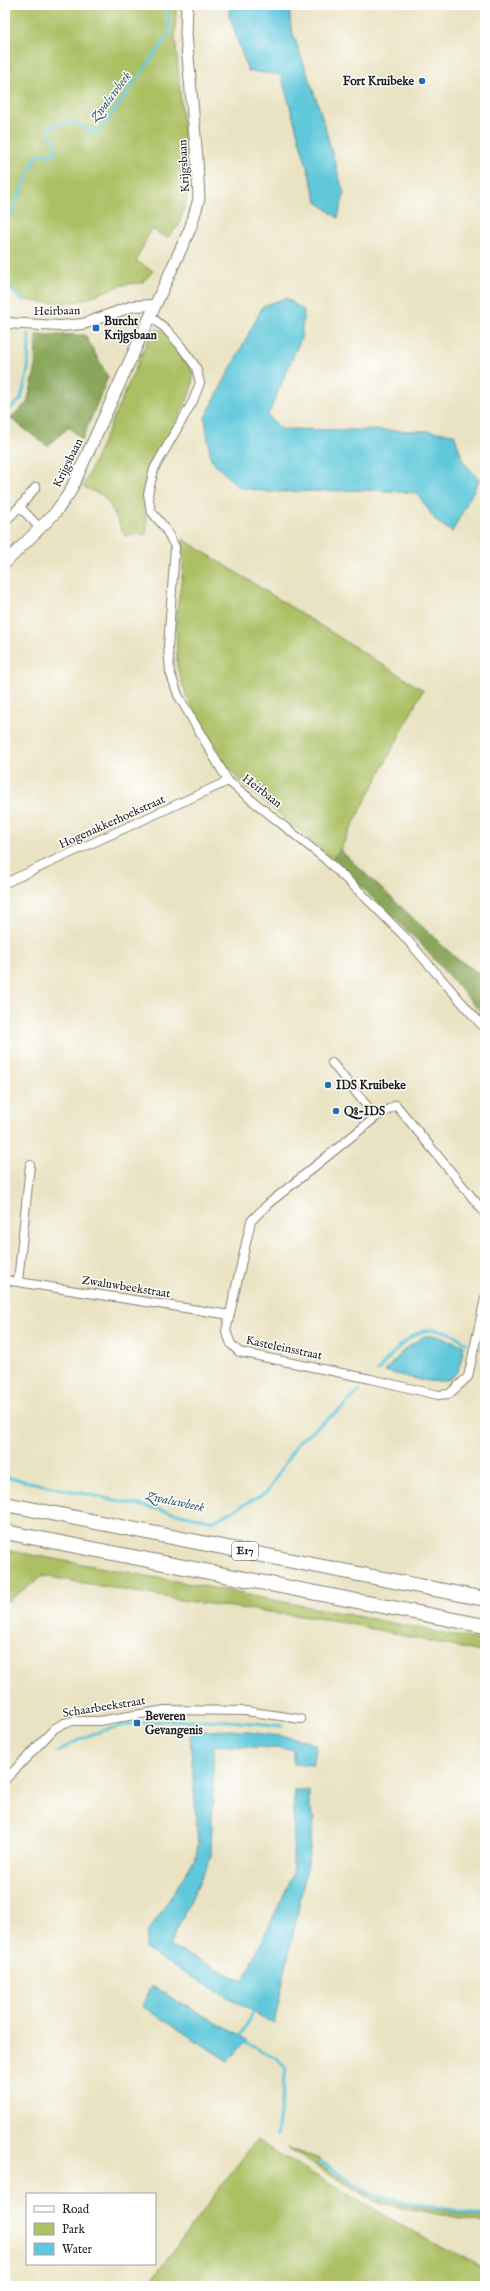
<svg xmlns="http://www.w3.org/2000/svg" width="490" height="2291" font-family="'IM FELL English',serif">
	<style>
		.green { fill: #acc064; stroke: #646e40 }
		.forest { fill: #89a65a; stroke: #52613b }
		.water { fill: #5fc8da; stroke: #3e727b }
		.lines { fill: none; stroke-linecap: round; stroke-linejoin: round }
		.stream { stroke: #5fc8da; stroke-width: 3 }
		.minor-casing { stroke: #838070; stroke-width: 10 }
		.tertiary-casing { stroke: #838070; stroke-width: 12 }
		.secondary-casing { stroke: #838070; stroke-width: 13 }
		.motorway-casing { stroke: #838070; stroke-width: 16 }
		.minor { stroke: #fff; stroke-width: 8 }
		.tertiary { stroke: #fff; stroke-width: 10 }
		.secondary { stroke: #fff; stroke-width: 11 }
		.motorway { stroke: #fff; stroke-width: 14 }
		.poi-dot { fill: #1f6fb2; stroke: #fff; stroke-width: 1.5 }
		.labels { text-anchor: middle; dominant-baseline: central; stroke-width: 3; stroke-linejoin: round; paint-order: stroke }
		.shield { fill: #fff; stroke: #606060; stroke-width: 1 }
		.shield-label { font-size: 11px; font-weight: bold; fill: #1c1c1c }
		.poi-label { font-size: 12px; font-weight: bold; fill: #1c1c1c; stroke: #fff; text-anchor: start }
		.street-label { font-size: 12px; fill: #1c1c1c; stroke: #fff }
		.water-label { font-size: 13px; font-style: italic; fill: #376168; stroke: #fff }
	</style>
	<rect width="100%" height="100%" fill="#fff"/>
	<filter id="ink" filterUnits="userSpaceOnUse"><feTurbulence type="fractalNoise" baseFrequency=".025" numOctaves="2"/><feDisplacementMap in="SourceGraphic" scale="8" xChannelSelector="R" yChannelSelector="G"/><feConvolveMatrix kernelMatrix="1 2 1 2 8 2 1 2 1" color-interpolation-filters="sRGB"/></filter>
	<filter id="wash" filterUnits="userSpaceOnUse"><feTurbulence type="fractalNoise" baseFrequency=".012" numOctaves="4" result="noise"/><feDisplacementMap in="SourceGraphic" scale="16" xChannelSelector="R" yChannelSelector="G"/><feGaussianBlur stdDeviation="0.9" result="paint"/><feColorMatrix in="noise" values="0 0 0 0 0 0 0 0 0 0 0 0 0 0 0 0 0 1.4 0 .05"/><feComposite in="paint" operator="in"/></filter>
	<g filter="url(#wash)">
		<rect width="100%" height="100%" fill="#eae3c3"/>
		<path class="green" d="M5,5h171l-1,30 11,125 1,37 -8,28 -12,13 -16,-9 -15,32 17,10 -11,12c-23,-1 -42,12 -63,18 -17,4 -39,1 -57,-1l-17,-17z
			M159,329l5,3c9,12 23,26 28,40 8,21 -36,77 -44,100 -2,7 -5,16 -5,24 -1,16 7,21 3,38l-21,2 -14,-29 -9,-12 -19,-8 65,-147 7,-10z
			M183,539l240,151 -83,160 -8,9 -93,-79 -15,-19 -37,-63 -10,-31 -1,-51 7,-46z
			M5,1550l192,35 288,56v12l-154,-33 -138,-18 -150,-26 -38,27z
			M256,2140c75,45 150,90 229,128v18h-338z
			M287,2148l33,11 -3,4 56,35 112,20v5l-110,-21z"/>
		<path class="forest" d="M36,335h49l23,42 -26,63 -13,-13 -22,19 -37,-28 17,-15 8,-32z
			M340,850l116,108 29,19v40l-67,-76 -86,-82z"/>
		<path class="water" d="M230,5h59l2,23 28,79 25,87 -6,24 -21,-16 -36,-127 -33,-4 -19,-56z
			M286,298l18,13 -3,27 -33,77 13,14 146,2 27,3 9,27 16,19 -27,52 -16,-11 -19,-28 -45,-3 -102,2 -32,-5 -27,-27 -6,-42 58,-112z
			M425,1336h16l23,10c-2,8 -3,20 -8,27 -12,18 -53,2 -71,-2l20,-22z
			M231,1730l65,8 18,6 2,5 -3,16 -20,-1v-13l-2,-2 -77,-4 -3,112 -42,89 74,35 50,-106 1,-85h15v15l5,14 -6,44 -34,161 -130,-75 4,-16 48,-76 2,-13 -8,-109 14,-4z
			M151,1986l89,50 8,5 -20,20 -86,-55z"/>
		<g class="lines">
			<path class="stream" d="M5,226l30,-67 5,-5 9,1 6,-2v-9l-6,-10 2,-6c14,-10 28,-6 42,5l7,-2 69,-97 -1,-29
				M5,288l7,2 10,10
				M5,413l16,-14 7,-29 1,-35
				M482,1349l3,2
				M378,1371c23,-30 50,-59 88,-28
				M5,1477l209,44 53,-29 31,-50 44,-34 18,-18
				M192,1720l2,14
				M58,1752c56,-41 157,-34 224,-26
				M240,2036l14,-24
				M246,2043l31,15 9,11 -9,67
				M319,2161l54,34 112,21"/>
		</g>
	</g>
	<g filter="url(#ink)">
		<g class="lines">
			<defs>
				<path id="minor" d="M150,316l16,13 14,16 16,22 4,16 -7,18 -39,68 -6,25 3,17 14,17 10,19 -7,100 2,25 8,23 50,86 97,78 37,35 41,41 82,94
					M20,507l20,21
					M5,522l18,-19 13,-16
					M5,883l223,-102
					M332,1063l44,54
					M485,1213l-89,-108 -20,12 -108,87 -17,17 -25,110 5,13 8,8 132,27 67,16 11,-1 19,-17 17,-79
					M5,1280l225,35
					M18,1282l12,-117
					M5,1780l50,-52 9,-5 9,-2h26l66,-11 81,1 55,8"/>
				<path id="tertiary" d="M5,323l55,3 23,-2 50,-18 21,-1"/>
				<path id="secondary" d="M5,563l50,-50 15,-21 120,-263 9,-30 -2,-40 -11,-125 1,-29"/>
				<path id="motorway" d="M5,1504l480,95
					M5,1532l480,94"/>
			</defs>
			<use href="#minor" class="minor-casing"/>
			<use href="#tertiary" class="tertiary-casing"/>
			<use href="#secondary" class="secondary-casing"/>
			<use href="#motorway" class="motorway-casing"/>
			<use href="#minor" class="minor"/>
			<use href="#tertiary" class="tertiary"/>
			<use href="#secondary" class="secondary"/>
			<use href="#motorway" class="motorway"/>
		</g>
	</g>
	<g class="poi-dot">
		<circle cx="422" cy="81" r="4"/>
		<rect x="92" y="324" width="8" height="8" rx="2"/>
		<circle cx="328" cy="1085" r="4"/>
		<circle cx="336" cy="1111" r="4"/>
		<rect x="133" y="1719" width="8" height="8" rx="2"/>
	</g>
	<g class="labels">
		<rect class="shield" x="232" y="1542" width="26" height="18" rx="3"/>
		<g class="shield-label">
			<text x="245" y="1551">E17</text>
		</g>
		<g class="poi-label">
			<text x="414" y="81" text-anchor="end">Fort Kruibeke</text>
			<text x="104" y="321">Burcht<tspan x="104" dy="14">Krijgsbaan</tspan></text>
			<text x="336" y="1085">IDS Kruibeke</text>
			<text x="344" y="1111">Q8-IDS</text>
			<text x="145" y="1716">Beveren<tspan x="145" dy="14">Gevangenis</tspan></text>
		</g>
		<g class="street-label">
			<text transform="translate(184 166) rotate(-93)">Krijgsbaan</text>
			<text transform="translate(57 311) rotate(-1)">Heirbaan</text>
			<text transform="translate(68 463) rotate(-64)">Krijgsbaan</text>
			<text transform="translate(262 791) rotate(38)">Heirbaan</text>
			<text transform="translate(112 822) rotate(-24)">Hogenakkerhoekstraat</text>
			<text transform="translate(126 1287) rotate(9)">Zwaluwbeekstraat</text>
			<text transform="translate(284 1348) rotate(12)">Kasteleinsstraat</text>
			<text transform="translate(104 1707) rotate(-9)">Schaarbeekstraat</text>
		</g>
		<g class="water-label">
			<text transform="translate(111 97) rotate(-53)">Zwaluwbeek</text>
			<text transform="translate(175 1502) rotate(12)">Zwaluwbeek</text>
		</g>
	</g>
	<rect width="490" height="2291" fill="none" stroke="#fff" stroke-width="20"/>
	<rect x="26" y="2193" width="130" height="72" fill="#ffffff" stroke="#a4a4a4"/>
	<rect x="34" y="2206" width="20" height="6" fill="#ffffff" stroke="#a4a4a4"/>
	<text x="62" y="2213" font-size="12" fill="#1c1c1c">Road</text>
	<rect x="34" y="2223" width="20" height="12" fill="#acc064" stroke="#a4a4a4"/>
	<text x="62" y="2233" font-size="12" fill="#1c1c1c">Park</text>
	<rect x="34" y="2243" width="20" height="12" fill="#5fc8da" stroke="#a4a4a4"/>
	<text x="62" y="2253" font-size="12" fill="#1c1c1c">Water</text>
</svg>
